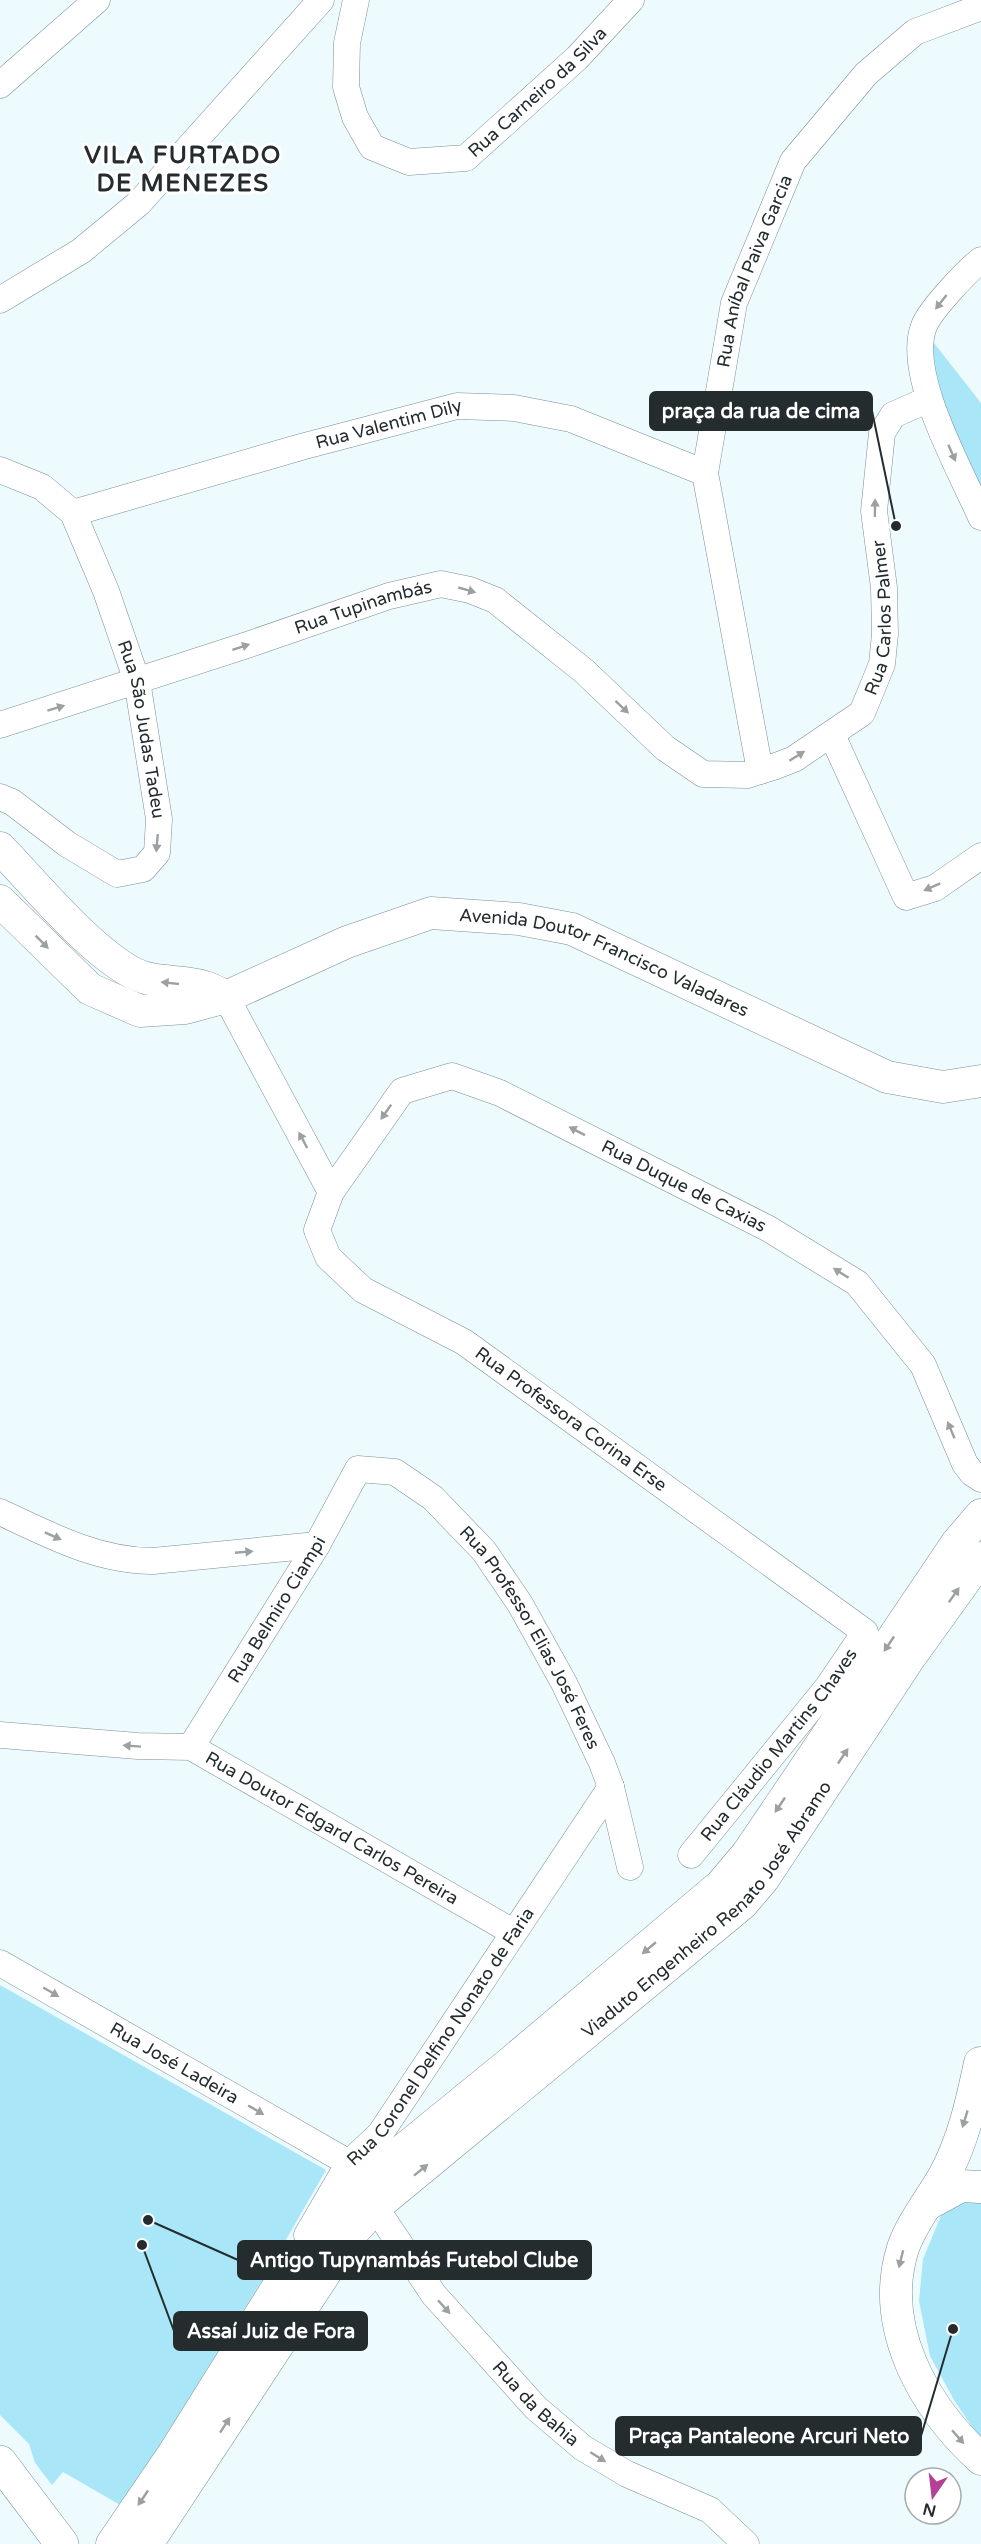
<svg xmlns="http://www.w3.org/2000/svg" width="981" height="2544" font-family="'Varela Round',sans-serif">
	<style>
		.green { fill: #a9e7f8 }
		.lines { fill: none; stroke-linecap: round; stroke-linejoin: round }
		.minor-casing { stroke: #7b8f95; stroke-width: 27 }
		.major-casing { stroke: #7b8f95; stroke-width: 33 }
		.highway-casing { stroke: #7b8f95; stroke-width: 34 }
		.minor { stroke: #fff; stroke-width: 26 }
		.major { stroke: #fff; stroke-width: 32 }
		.highway { stroke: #fff; stroke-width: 33 }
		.oneway { fill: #9ca0a1 }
		.labels { text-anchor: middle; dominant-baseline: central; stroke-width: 6; stroke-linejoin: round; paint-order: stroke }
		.street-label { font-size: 18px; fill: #242c2e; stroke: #fff }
		.district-label { font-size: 24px; font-weight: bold; letter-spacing: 1.5px; fill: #242c2e; stroke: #fff }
		.leader { fill: none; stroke: #242c2e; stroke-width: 2 }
		.callout-dot { fill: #242c2e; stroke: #fff; stroke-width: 2 }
		.callout { fill: #242c2e; stroke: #242c2e; stroke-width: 2 }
		.callout-label { font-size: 20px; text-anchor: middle; font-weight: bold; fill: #fff }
	</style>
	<rect width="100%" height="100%" fill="#edfbfe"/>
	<path class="green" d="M934,343l47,60v90l-45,-97 -10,-40z
		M0,1985l326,185 -58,101 -146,235 -59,-34 -11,13 -17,-22 -6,-19 -29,-29z
		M981,2196v244l-27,-40 -24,-44 -11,-55 4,-42 22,-53z"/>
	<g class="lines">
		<defs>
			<g id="minor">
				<path id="s1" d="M356,0l-9,43 -1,44 9,30 17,30 37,15 57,-4 111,-100 54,-58"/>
				<path d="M0,85l97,-85"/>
				<path d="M981,260c-14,11 -51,50 -57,66 -19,48 37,145 57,191"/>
				<path d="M0,300l81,-49 58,-48 182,-203"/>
				<path id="s2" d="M0,470l42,17 31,26 33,78 31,90 22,138 -2,34 -14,16 -26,5 -50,-30 -55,-42 -12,-5"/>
				<path id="s3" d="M73,513l228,-66 156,-41 57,2 57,11 134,54"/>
				<path id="s4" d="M0,725l253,-82 136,-47 52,-12 29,6 25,10 89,71 81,77 38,26 44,1 29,-9 18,-7 68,-46 20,-49 3,-30 -1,-46 -10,-77 8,-78 11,-18 36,-16"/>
				<path d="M832,735l74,162 29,-9 46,-32"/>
				<path id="s5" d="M760,771l-55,-298 29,-170 59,-142 73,-87 49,-42 66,-25"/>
				<path d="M226,997l105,195"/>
				<path d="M0,1512c49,23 98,49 153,49l164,-16"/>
				<path id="s6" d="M0,1735l138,11 53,1 322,185"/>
				<path id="s7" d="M191,1747l126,-202 41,-76 37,3 38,26 51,53 36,53 44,79 38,80 9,24 19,80"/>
				<path id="s8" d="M691,1855l136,-167 38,-56 -401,-290 -101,-52 -35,-33 -11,-27 14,-38 71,-101 50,-15 48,17 269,136 88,54 66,82 42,99 7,9 9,6"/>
				<path id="s9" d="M0,1963l349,200"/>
				<path id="s10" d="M375,2207l59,88 102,113 47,40 44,26 83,36 36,34"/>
				<path id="s11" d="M307,2235l42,-72 31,-29 231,-347"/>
			</g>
			<g id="major">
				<path d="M0,848c36,37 89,102 133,125 23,12 49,6 72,14 7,2 14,6 21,10"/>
				<path id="s12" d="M0,901l90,88 50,22 45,-3 41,-11 121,-55 84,-29 88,6 53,10 315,148 56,10 38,-6"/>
				<path d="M980,2063c-8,38 -17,79 -36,113 -13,23 -32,46 -41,72 -25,79 21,159 78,211"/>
				<path d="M926,2205l35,-19 20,1"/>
				<path d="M112,2544l62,-91 102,-163 88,-108 146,-119 211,-178 27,-32 209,-310 24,-28"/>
				<path id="s13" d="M147,2544l203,-309 25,-28 367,-303 22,-26 144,-218 73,-102"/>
			</g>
			<path id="highway" d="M0,2462l62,82"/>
		</defs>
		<use href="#minor" class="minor-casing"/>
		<use href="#major" class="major-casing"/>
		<use href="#highway" class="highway-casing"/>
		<use href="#minor" class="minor"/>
		<use href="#major" class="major"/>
		<use href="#highway" class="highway"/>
	</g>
	<defs><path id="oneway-solid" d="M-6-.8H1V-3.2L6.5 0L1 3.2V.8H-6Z" transform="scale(1.5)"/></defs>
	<g class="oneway">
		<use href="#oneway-solid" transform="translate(941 302) rotate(128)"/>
		<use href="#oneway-solid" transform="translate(952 453) rotate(66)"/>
		<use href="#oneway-solid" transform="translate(875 508) rotate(-89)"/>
		<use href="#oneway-solid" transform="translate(467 590) rotate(16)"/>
		<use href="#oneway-solid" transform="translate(241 647) rotate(-18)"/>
		<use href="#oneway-solid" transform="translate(622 707) rotate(43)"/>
		<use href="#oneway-solid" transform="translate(56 708) rotate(-17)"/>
		<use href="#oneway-solid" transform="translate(797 756) rotate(-32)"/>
		<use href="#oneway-solid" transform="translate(157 843) rotate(95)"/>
		<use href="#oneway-solid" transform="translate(932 887) rotate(156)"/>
		<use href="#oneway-solid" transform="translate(42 942) rotate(45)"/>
		<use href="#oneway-solid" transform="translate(170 983) rotate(-174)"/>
		<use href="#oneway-solid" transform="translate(386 1112) rotate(125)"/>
		<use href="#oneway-solid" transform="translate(577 1131) rotate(-153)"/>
		<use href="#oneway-solid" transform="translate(303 1140) rotate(-118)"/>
		<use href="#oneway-solid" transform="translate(841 1273) rotate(-148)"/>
		<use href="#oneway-solid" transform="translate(951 1430) rotate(-113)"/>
		<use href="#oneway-solid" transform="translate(53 1536) rotate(24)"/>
		<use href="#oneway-solid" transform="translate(244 1552) rotate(-5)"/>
		<use href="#oneway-solid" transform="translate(954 1595) rotate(-55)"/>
		<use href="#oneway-solid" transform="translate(889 1644) rotate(124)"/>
		<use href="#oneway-solid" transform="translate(132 1746) rotate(-176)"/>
		<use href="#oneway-solid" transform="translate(843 1756) rotate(-56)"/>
		<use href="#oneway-solid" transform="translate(780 1805) rotate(124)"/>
		<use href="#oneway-solid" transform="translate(649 1948) rotate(140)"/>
		<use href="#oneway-solid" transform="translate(51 1992) rotate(30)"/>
		<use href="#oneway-solid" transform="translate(256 2110) rotate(30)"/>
		<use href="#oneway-solid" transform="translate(965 2119) rotate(107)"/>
		<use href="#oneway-solid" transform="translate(421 2170) rotate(-39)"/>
		<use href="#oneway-solid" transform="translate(901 2259) rotate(104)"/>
		<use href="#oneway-solid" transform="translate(444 2307) rotate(48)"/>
		<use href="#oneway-solid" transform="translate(225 2425) rotate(-57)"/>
		<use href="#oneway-solid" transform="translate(958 2437) rotate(49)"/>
		<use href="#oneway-solid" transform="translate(598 2457) rotate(32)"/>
		<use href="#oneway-solid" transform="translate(143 2498) rotate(124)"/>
	</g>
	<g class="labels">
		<g class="street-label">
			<text stroke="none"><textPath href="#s1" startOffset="348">Rua Carneiro da Silva</textPath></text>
			<text stroke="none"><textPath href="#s5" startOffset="512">Rua Aníbal Paiva Garcia</textPath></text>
			<text stroke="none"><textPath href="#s3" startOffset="328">Rua Valentim Dily</textPath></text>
			<text stroke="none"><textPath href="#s4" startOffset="382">Rua Tupinambás</textPath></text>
			<text stroke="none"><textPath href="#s4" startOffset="1066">Rua Carlos Palmer</textPath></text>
			<text stroke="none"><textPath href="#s2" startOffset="314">Rua São Judas Tadeu</textPath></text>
			<text stroke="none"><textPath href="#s12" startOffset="672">Avenida Doutor Francisco Valadares</textPath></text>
			<text stroke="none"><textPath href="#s8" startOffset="1442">Rua Duque de Caxias</textPath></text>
			<text transform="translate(571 1419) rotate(36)">Rua Professora Corina Erse</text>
			<text stroke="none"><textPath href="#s7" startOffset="162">Rua Belmiro Ciampi</textPath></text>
			<text stroke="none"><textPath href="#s7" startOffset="579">Rua Professor Elias José Feres</textPath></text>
			<text stroke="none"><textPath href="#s8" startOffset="141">Rua Cláudio Martins Chaves</textPath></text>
			<text stroke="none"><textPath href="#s6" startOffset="354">Rua Doutor Edgard Carlos Pereira</textPath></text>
			<text stroke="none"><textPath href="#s13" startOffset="855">Viaduto Engenheiro Renato José Abramo</textPath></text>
			<text stroke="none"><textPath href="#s11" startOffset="240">Rua Coronel Delfino Nonato de Faria</textPath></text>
			<text stroke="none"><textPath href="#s9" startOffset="201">Rua José Ladeira</textPath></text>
			<text stroke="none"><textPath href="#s10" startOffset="255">Rua da Bahia</textPath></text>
		</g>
		<g class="district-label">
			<text x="183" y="155">VILA FURTADO<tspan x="183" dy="28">DE MENEZES</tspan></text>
		</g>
	</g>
	<path class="leader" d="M896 526L872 411M148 2220L238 2260M142 2245L174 2331M953 2329L921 2436"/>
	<g class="callout-dot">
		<circle cx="896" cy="526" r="6"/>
		<circle cx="148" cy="2220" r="6"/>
		<circle cx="142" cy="2245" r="6"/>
		<circle cx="953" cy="2329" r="6"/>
	</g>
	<g class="callout">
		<rect x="650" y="392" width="222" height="38" rx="6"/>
		<rect x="238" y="2241" width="353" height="38" rx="6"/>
		<rect x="174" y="2312" width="193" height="38" rx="6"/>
		<rect x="616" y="2417" width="305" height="38" rx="6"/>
	</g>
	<g class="callout-label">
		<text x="761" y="418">praça da rua de cima</text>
		<text x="414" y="2267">Antigo Tupynambás Futebol Clube</text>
		<text x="271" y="2338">Assaí Juiz de Fora</text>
		<text x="769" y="2443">Praça Pantaleone Arcuri Neto</text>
	</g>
	<g transform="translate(933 2496) rotate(194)"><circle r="28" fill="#ffffff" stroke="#a7abab" stroke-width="1.5"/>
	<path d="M0-4.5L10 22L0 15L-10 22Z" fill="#b54097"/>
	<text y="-9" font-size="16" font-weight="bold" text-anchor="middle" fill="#242c2e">N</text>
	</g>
</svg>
